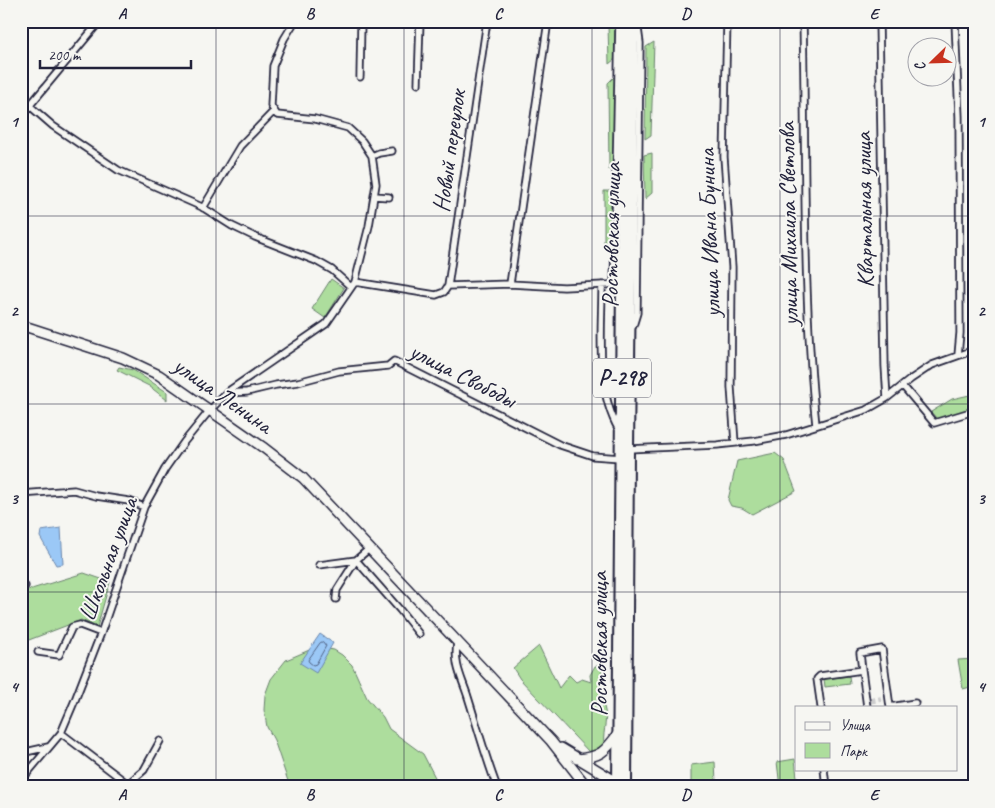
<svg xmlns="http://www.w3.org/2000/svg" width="995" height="808" font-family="Caveat,sans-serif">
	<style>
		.green { fill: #addd9d; stroke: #68806c }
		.water { fill: #9bc8f6; stroke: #6b86ab }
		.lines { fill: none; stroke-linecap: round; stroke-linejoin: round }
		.shore { stroke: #526486; stroke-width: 1 }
		.minor-tunnel { stroke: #cccccd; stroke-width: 5.5; stroke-dasharray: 5.5 3; stroke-linecap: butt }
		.minor-casing { stroke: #22223b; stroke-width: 9 }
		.secondary-casing { stroke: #22223b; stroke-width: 12 }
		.trunk-casing { stroke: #22223b; stroke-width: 14 }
		.minor { stroke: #f6f6f2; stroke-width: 5.5 }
		.secondary { stroke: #f6f6f2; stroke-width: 9 }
		.trunk { stroke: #f6f6f2; stroke-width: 10 }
		.grid { fill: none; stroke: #22223b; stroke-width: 1; stroke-opacity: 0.55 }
		.labels { text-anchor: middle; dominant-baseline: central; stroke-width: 4; stroke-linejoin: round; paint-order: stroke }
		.shield { fill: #f6f6f2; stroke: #626272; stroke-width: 1 }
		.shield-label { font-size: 22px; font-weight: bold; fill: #22223b }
		.street-label { font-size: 24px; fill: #22223b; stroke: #f6f6f2 }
		.neatline { fill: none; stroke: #22223b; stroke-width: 2 }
		.grid-label { font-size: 16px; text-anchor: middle; font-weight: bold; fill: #22223b }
	</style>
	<rect width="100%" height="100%" fill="#f6f6f2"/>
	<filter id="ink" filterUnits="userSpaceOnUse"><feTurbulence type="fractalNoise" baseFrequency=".02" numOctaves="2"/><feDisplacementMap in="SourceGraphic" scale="10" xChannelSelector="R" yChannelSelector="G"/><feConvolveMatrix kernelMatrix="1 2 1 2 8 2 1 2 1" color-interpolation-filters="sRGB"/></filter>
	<g filter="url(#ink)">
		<path class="green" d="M611,21h4v38l-6,5 -1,-39z
			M654,42l-3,93 -6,4 1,-92z
			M616,75l-1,91 -6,4 -1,-87z
			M652,153v40l-7,6 -1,-44z
			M604,191h7l-1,54 -6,1z
			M331,279l13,9 -19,30 -13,-9z
			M119,367l14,3 34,22v8l-18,-14 -32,-16z
			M974,394v14l-37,11 -6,-7 21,-13z
			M775,453l9,7 12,31 -44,23 -10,-6 -11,-2 -3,-6 9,-39z
			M84,573l26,9 -13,45 -16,-7 -60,23v-28l4,-24z
			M539,646l20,42 10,-13 7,7 6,-3 9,3 -1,-7 5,-9h7v37c8,12 0,28 2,41l-14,9 -70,-74 -7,-11z
			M314,648h8l12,2 8,5 10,10 15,33 16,19 6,12 34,25 17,33h-150l-16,-47 -7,-13 -3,-17 1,-15 6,-16 15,-19z
			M974,659v27l-11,3 -5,-29z
			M849,676l1,8 -25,3 -1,-8z
			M795,759l3,28h-18l-3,-25z
			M715,762l1,20 -25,2v-19z"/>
		<path class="water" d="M61,528l2,36 -7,1 -16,-28 1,-6z
			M320,634l13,9 -17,30 -16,-10z"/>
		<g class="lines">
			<path class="shore" d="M323,642l3,4 -10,18 -3,1 -4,-3 -1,-2 12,-17z"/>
			<path class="minor-tunnel" d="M870,701l11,-2"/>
			<defs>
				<path id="minor" d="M727,21l-3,136 8,110 -1,120 4,56
					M803,21c3,135 -1,270 13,404
					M879,21l6,345 2,32
					M955,21l4,96 1,216 -2,22
					M360,77l1,-56
					M418,84l2,-63
					M30,106l23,20 65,44 84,37 30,19 23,11 61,24 16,9 19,17
					M21,116l79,-95
					M372,156l7,-3 13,-2
					M374,196l15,1
					M203,208l37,-62 34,-35
					M355,282l81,13 8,-3 4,-6 62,-2 54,3 59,-3
					M510,284l38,-263
					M614,284l5,-263
					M602,285c0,46 -7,104 17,145
					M448,286l39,-265
					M633,326l4,-13 3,-270 -3,-22
					M903,386l31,37 40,-12
					M227,393l20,-1 29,-7 22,-3 41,-11 49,-5 6,-5 166,84 33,11 28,2
					M628,449l89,-4 37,-4 32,-6 80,-25 21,-12 24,-19 21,-14 42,-15
					M21,494l53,-4 22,6 33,5 15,6
					M370,548l-14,12 44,50 19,24
					M319,565l37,-5 -19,30 -1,9
					M21,588l4,-2
					M457,642c-3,22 3,32 10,52 10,31 18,62 30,93
					M38,652l21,3 13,-28 8,-2 21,8
					M862,670l5,37
					M821,707l-4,-28 3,-3 42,-6 -2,-17 22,-4 8,58 25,-4
					M974,723v2
					M61,733l67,51
					M21,753l27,-6
					M824,769l2,18
					M23,787l1,-10 37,-44 14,-33 26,-67 43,-126 21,-38 19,-27 26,-32 20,-20 96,-66 29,-42 14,-56 7,-42 -4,-28 -10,-15 -14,-13 -33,-9 -38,-4 -6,-9 2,-40 11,-27 11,-18
					M128,787v-3l16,-14 16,-29
					M967,787l7,-2"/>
				<path id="secondary" d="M21,325l102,33 36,17 105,73 39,30 248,263 36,46
					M561,748l51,31 8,8
					M577,759c23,-2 28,-7 41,-25
					M599,787l13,-8"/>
				<path id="trunk" d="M618,787l6,-766
					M626,787l2,-338 5,-428"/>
			</defs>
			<use href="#minor" class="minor-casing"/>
			<use href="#secondary" class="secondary-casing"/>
			<use href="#trunk" class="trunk-casing"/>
			<use href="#minor" class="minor"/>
			<use href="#secondary" class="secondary"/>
			<use href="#trunk" class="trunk"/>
		</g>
	</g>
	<path class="grid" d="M216,21v766M404,21v766M592,21v766M780,21v766M21,216h953M21,404h953M21,592h953"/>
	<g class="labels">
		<rect class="shield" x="593" y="358.5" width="58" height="39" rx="4"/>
		<g class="shield-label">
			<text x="622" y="378">Р-298</text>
		</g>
		<g class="street-label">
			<text transform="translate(449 151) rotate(-82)">Новый переулок</text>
			<text transform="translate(864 210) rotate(-91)">Квартальная улица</text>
			<text transform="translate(788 224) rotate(-91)">улица Михаила Светлова</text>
			<text transform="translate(709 233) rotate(-92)">улица Ивана Бунина</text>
			<text transform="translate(611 235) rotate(-89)">Ростовская улица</text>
			<text transform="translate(463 375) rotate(27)">улица Свободы</text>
			<text transform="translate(223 395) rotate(35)">улица Ленина</text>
			<text transform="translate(108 559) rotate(-70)">Школьная улица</text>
			<text transform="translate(599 644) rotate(-90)">Ростовская улица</text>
		</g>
	</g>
	<rect width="995" height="808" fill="none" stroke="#f6f6f2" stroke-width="55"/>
	<rect x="795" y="706" width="162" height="65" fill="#f6f6f2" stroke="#a1a1a9"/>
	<rect x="805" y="722" width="25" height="8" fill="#f6f6f2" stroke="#a1a1a9"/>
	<text x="840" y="730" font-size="15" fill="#22223b">Улица</text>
	<rect x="805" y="743" width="25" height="15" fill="#addd9d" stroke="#a1a1a9"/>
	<text x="840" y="756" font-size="15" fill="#22223b">Парк</text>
	<g transform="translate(932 62) rotate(247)"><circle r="24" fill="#f6f6f2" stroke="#a1a1a9"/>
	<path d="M0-4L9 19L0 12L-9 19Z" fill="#c8321e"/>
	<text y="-8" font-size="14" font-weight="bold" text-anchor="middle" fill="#22223b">С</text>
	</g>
	<path d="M40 60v8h151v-8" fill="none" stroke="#22223b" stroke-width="2.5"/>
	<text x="48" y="60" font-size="15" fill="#22223b" stroke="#f6f6f2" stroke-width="4" paint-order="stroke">200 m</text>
	<rect x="28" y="28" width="940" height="752" class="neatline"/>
	<g class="grid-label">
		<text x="122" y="19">A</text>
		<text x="310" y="19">B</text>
		<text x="498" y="19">C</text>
		<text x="686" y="19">D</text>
		<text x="874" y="19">E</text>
		<text x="14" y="127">1</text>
		<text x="981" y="127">1</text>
		<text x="14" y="316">2</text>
		<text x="981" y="316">2</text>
		<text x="14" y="504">3</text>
		<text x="981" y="504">3</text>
		<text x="14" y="692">4</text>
		<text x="981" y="692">4</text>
		<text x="122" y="800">A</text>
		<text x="310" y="800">B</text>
		<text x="498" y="800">C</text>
		<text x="686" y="800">D</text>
		<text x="874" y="800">E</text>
	</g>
</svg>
